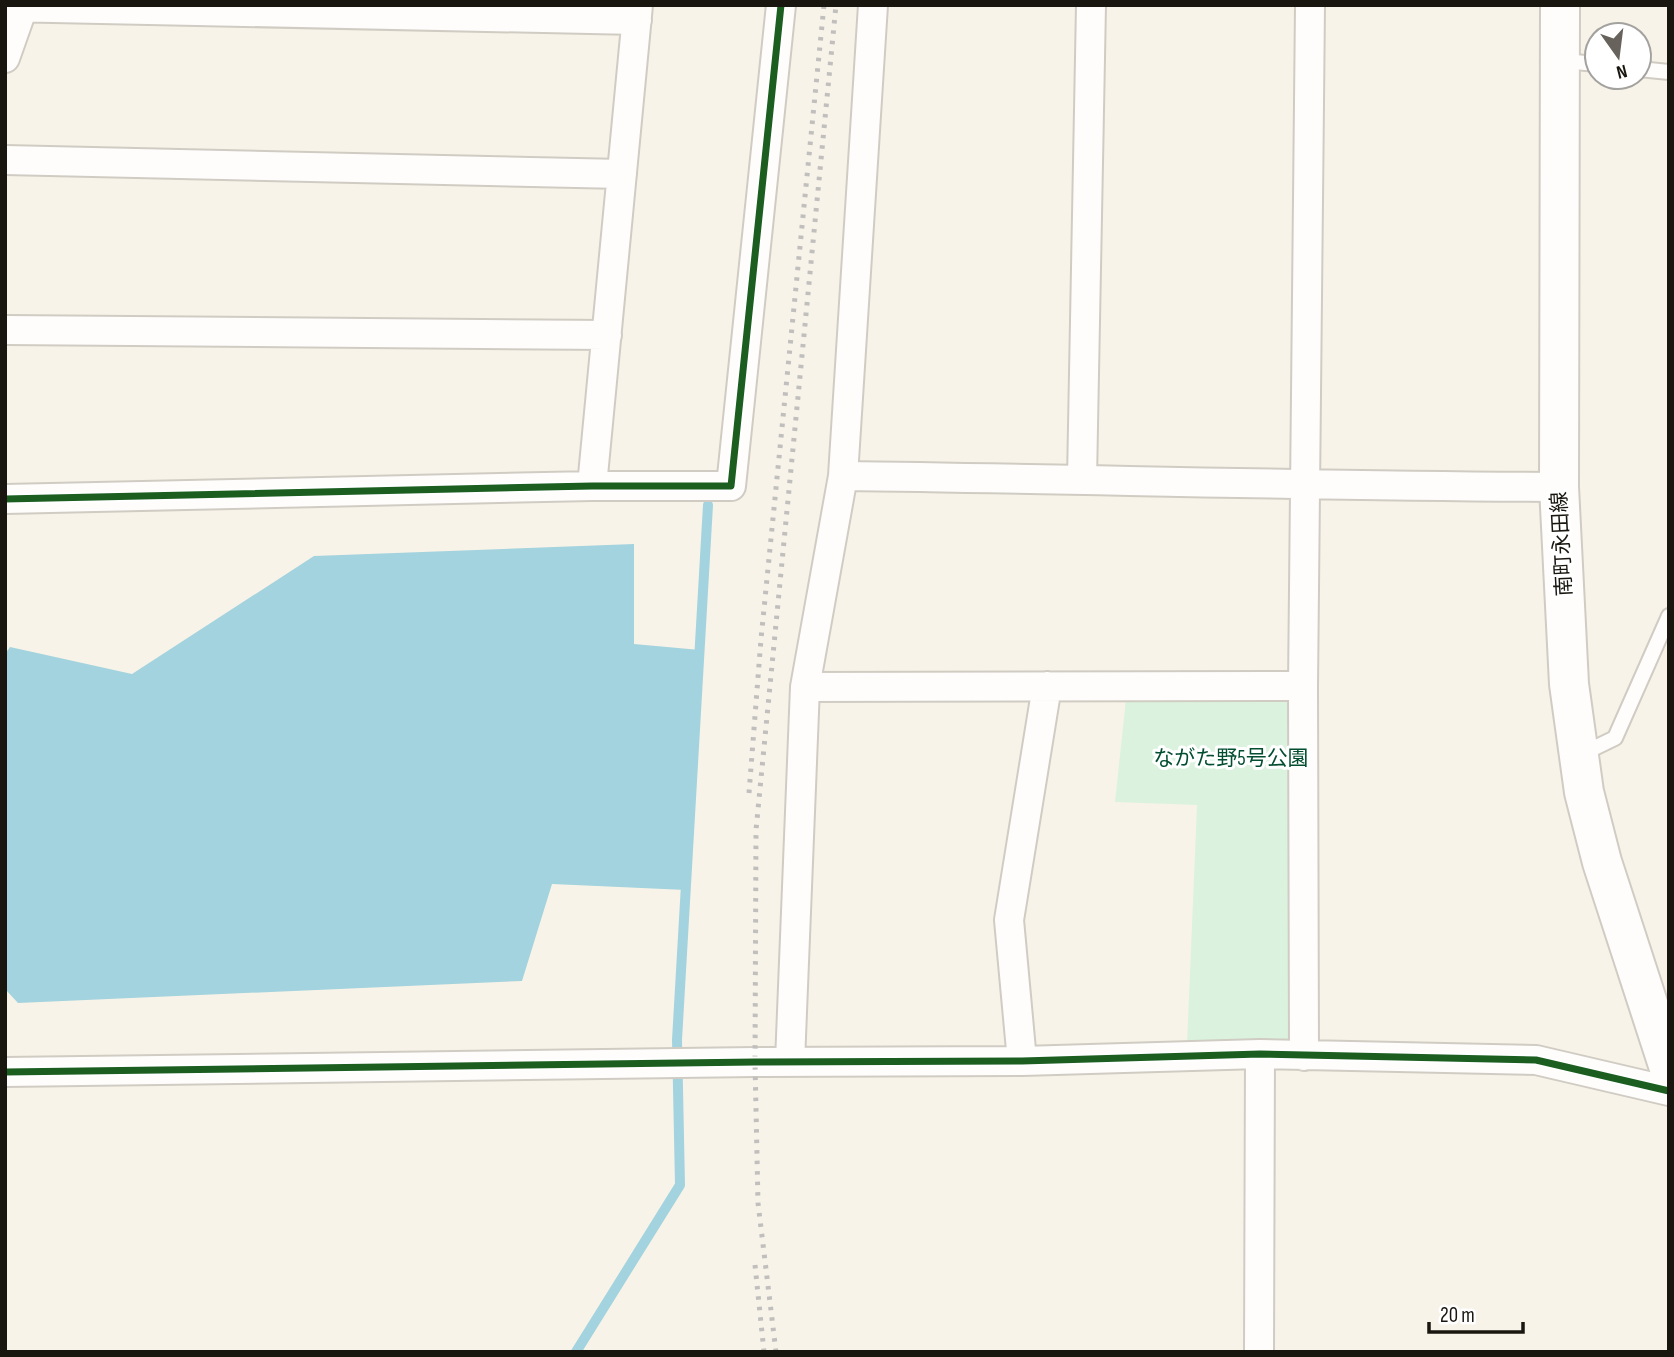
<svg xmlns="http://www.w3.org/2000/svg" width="1674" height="1357" font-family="'Sofia Sans Condensed','Noto Sans JP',sans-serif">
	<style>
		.green { fill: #dbf3de }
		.water { fill: #a3d3de }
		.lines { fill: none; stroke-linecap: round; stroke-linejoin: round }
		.stream { stroke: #a3d3de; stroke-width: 10 }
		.lane-casing { stroke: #d0ccc3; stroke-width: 18 }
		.street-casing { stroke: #d0ccc3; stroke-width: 32 }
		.secondary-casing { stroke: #d0ccc3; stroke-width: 42 }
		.lane { stroke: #fefdfc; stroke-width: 14 }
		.street { stroke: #fefdfc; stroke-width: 28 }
		.secondary { stroke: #fefdfc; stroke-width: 38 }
		.rail { stroke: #c1bfbd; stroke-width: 5; stroke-dasharray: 3.5 7; stroke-linecap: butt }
		.cycleway-casing { stroke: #fff; stroke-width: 11 }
		.cycleway { stroke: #1b5e20; stroke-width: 7 }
		.labels { text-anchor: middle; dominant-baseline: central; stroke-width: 6; stroke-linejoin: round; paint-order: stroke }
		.street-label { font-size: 21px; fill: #191610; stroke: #fff }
		.park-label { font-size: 21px; fill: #034e30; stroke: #fff }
	</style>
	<rect width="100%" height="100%" fill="#f8f3e8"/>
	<path class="green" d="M1126,699h164l4,346h-107l10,-240 -82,-3z"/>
	<path class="water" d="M634,544v100l66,6 -14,240 -134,-6 -30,97 -504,22 -13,-14v-335l5,-7 122,27 182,-118z"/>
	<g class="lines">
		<path class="stream" d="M576,1352l104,-167 -3,-145 31,-535"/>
		<defs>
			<path id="lane" d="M1563,61l34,3
				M1639,69l30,3
				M1582,754l33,-16 54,-122"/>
			<path id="street" d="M5,7l632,13
				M5,58l18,-51
				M5,160l617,14
				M5,330l602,5
				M843,476c239,3 477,10 716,11
				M1082,479l9,-474
				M592,486l46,-481
				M5,499l587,-13h139l50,-481
				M805,687l498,-1
				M1304,1056l-1,-370 7,-681
				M1022,1061l-13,-141 38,-234
				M790,1062l15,-375 38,-211 30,-471
				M5,1072l750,-10 267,-1 238,-7 276,6 133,31
				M1259,1352l1,-298"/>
			<path id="secondary" d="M1560,5l-1,482 10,197 15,108 18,70 67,206"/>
		</defs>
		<use href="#lane" class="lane-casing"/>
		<use href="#street" class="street-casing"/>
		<use href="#secondary" class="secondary-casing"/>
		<use href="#lane" class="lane"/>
		<use href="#street" class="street"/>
		<use href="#secondary" class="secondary"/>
		<path class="rail" d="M749,793l12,-154 63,-634
			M755,1265l9,87
			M776,1352l-18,-149 -3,-141 1,-232 80,-825"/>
		<defs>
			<path id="cycleway" d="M5,499l587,-13h139l50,-481
				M5,1072l750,-10 267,-1 238,-7 276,6 133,31"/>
		</defs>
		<use href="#cycleway" class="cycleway-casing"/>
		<use href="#cycleway" class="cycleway"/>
	</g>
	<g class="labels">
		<g class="street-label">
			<text transform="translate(1562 544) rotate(-93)">南町永田線</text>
		</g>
		<g class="park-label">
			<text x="1231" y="758">ながた野5号公園</text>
		</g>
	</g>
	<rect width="1674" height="1357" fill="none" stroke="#191610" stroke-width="14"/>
	<g transform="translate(1618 56) rotate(166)"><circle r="33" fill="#ffffff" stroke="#a3a29f" stroke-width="2"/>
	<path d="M0-5L12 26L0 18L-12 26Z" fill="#67635c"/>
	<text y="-10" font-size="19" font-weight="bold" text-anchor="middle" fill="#191610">N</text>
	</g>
	<path d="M1429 1322v10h94v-10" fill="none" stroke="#191610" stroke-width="3.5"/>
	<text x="1440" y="1322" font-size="21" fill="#191610" stroke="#ffffff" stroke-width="5" paint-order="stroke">20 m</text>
</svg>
